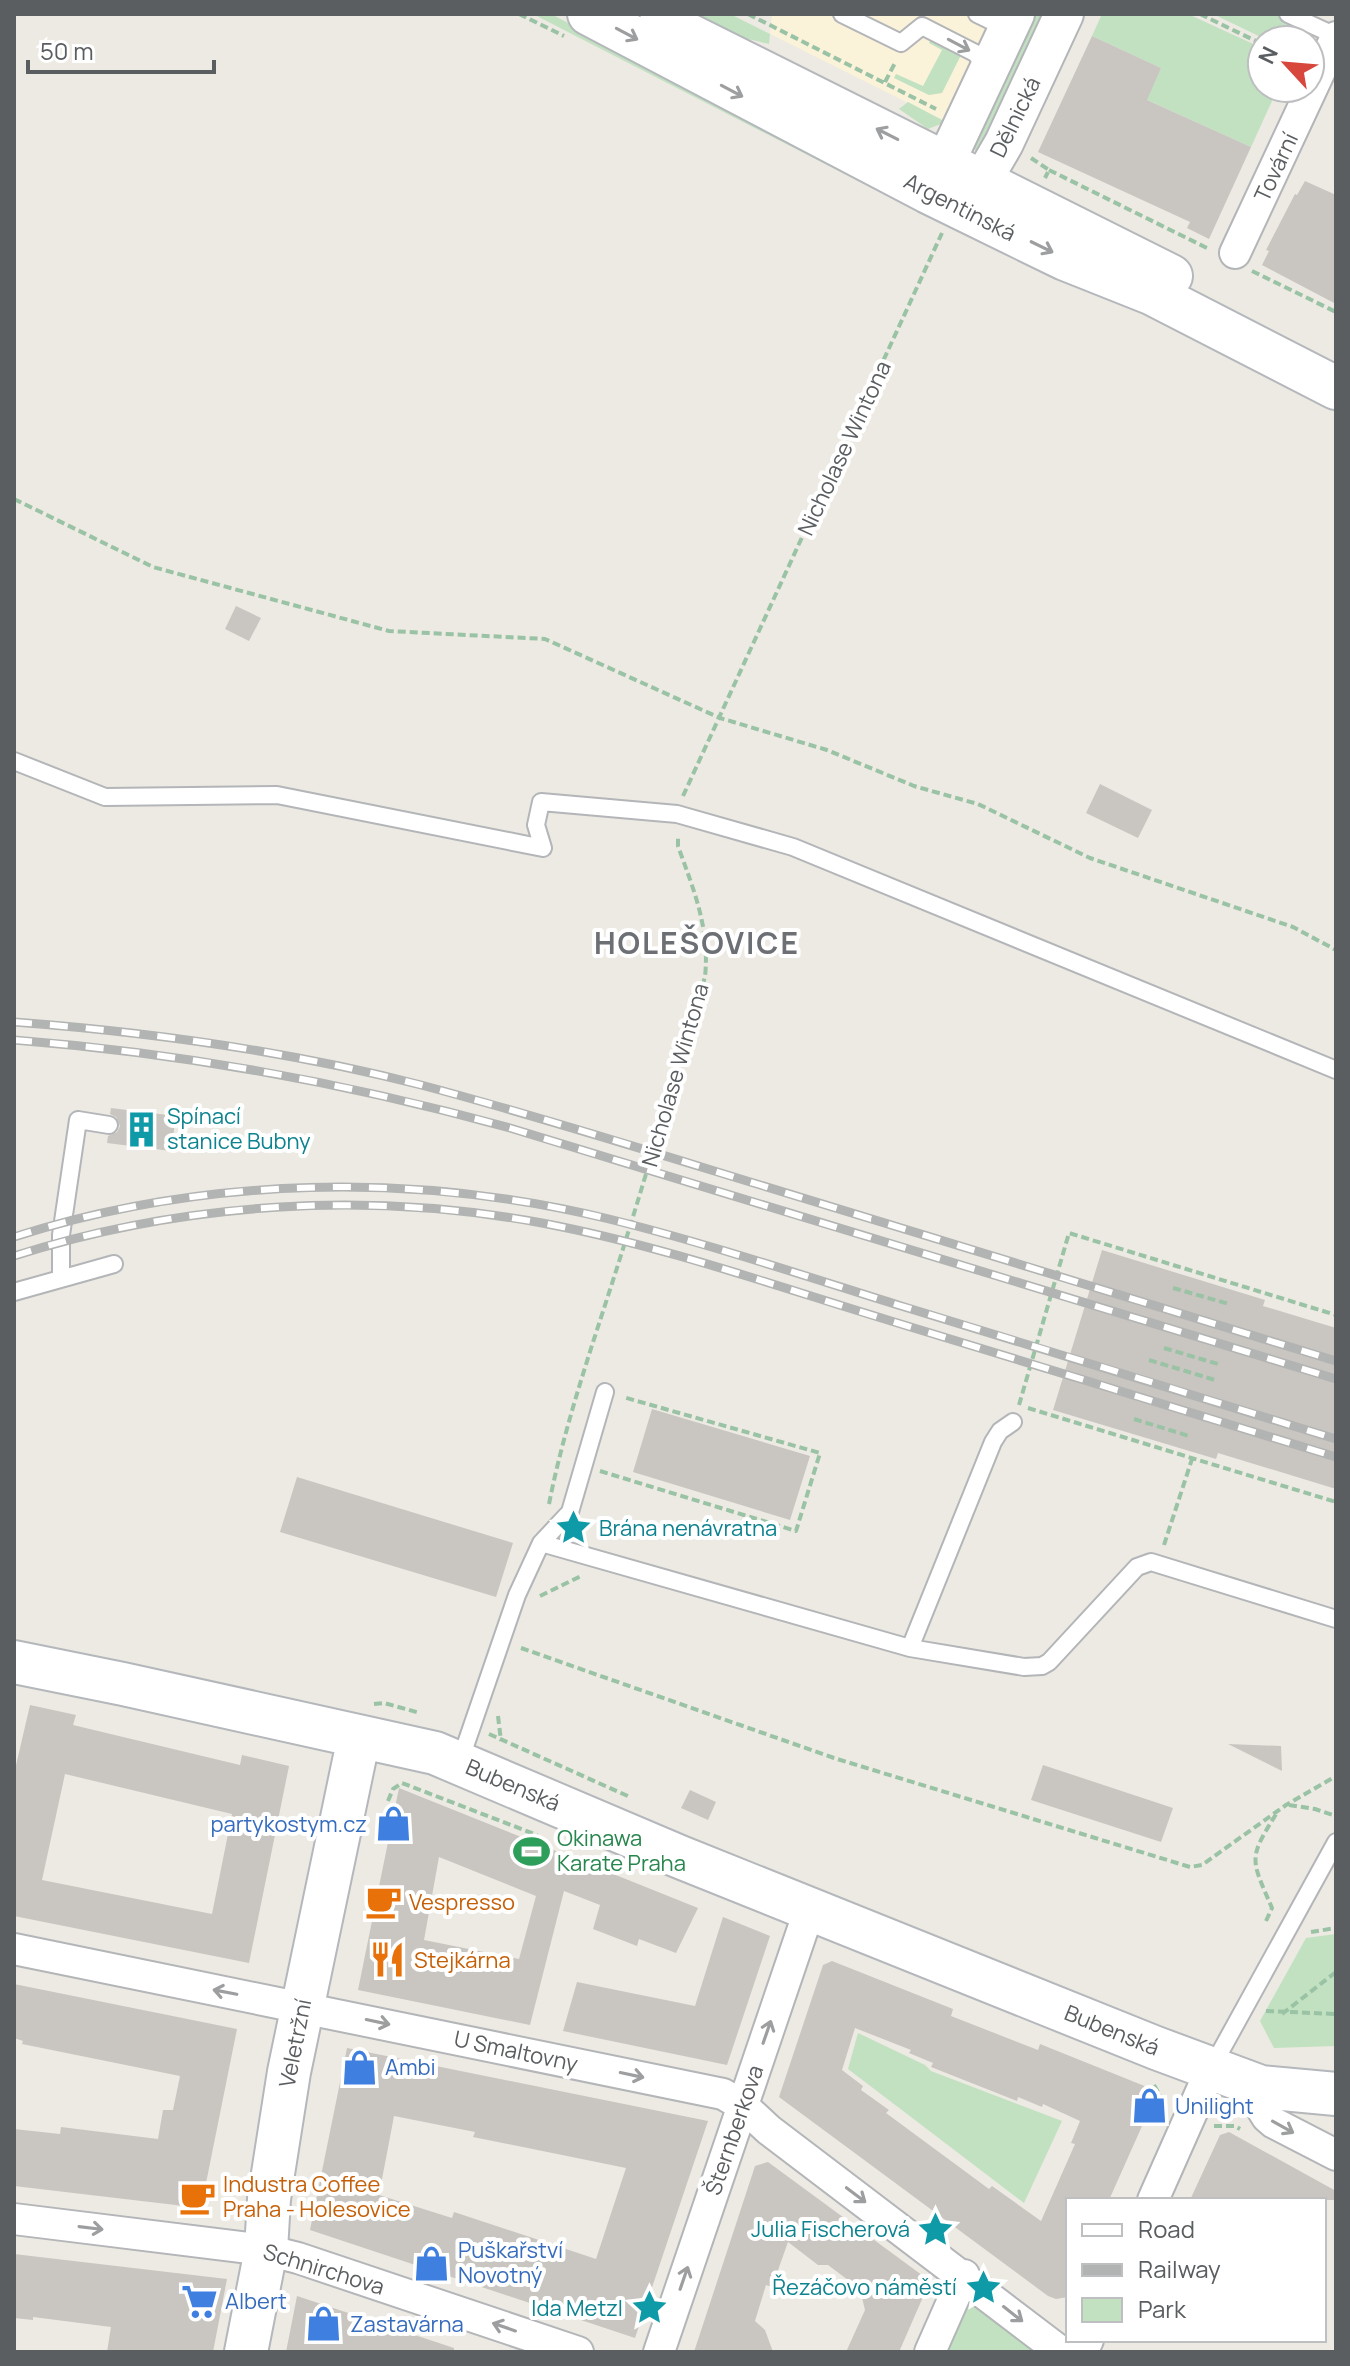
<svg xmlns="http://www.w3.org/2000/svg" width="1350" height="2366" font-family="Manrope,sans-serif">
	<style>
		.commercial { fill: #faf2d9 }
		.green { fill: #c1e1c1 }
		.building { fill: #c9c6c1; fill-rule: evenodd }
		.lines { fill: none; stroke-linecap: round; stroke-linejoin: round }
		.service-casing { stroke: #b3b5b8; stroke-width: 20 }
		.minor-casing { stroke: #b3b5b8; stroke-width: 34 }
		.tertiary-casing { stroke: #b3b5b8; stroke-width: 42 }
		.secondary-casing { stroke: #b4b7bb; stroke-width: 46 }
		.path { stroke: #9ac2a5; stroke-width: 4; stroke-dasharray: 8 4; stroke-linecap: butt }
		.service { stroke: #fff; stroke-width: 16 }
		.minor { stroke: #fff; stroke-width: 30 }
		.tertiary { stroke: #fff; stroke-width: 38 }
		.secondary { stroke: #fff; stroke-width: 42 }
		.rail-casing { stroke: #b2b3b3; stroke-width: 9 }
		.rail { stroke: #fff; stroke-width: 6; stroke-dasharray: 18; stroke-linecap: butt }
		.oneway { stroke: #9c9ea0 }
		.labels { text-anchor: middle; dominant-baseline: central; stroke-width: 8; stroke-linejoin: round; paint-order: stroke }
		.street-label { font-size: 22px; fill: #5a5e61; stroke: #fff }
		.culture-label { font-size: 22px; fill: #0d838f; stroke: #fff; text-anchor: end }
		.shop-label { font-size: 22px; fill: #366cbe; stroke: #fff; text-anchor: start }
		.leisure-label { font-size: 22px; fill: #27864d; stroke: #fff; text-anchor: start }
		.food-label { font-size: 22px; fill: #c56008; stroke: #fff; text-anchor: start }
		.district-label { font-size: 30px; font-weight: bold; letter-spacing: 2px; fill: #6c6f73; stroke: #fff }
	</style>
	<rect width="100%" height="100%" fill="#eceae2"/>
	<path class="commercial" d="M772,14h228l-54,108 -176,-88z"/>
	<path class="green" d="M533,14h18l305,159 8,11z
		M689,14h41l40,20 -1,10 -38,-9z
		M1030,14h23l-71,141 -10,-7z
		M1102,14h86l74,34v40h16l-27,59 -106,-48 16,-31 -69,-32z
		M1213,14h103l-13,26h-36z
		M931,39l30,16 -19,38 -13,2 -35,-17 2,-4 27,12 19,-36 -13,-7z
		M908,102l38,20 -18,7 -29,-20z
		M1336,1934v112l-62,2 -14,-27 46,-83z
		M858,2033l67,32 6,6 131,50 -38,82 -176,-134z
		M965,2297l85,55h-113z"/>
	<path class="building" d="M1092,36l69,32 -14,32 104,47 -42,92 -22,-11 3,-6 -152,-70z
		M1305,181l31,14v109l-74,-39 7,-14 -3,-1 29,-56 2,1z
		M236,606l25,12 -12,23 -24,-12z
		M1100,784l52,26 -14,28 -52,-25z
		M111,1108l65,8 -5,35 -64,-8 1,-7 9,-4 3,-6 -4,-9 -6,-3z
		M1102,1250l163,50 -2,6 73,22v161l-118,-36 -2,6 -163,-49z
		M652,1409l158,47 -20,64 -157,-48z
		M297,1477l216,66 -17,54 -216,-65z
		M30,1705l46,10 -3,10 167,40 2,-10 47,11 -40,197 -235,-47v-142zM65,1774l167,40 -20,100 -170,-34z
		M1228,1744l53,2 1,25z
		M1043,1765l130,43 -12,34 -130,-42z
		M399,1788l299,120 -22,45 -37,-14 -2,7 -44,-17 7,-24 -36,-14 -34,134 -172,-35zM439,1857l97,39 -17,63 -95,-19z
		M690,1790l26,12 -8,18 -27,-12z
		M723,1917l47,19 -43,129 -164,-34 14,-49 118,24z
		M832,1961l121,48 -2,7 87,34 2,-6 112,45 3,8 -46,103h-41v97l-12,2 -8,-3 -269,-199 44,-132zM855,2028l56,22 -2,3 24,10 -2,4 86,34 1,-4 24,10 1,-3 37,17 -9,22 4,1 -34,77 -49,-35 -3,3 -103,-76 3,-3 -28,-20 2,-4 -21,-16z
		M14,1984l223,45 -36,179 -187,-22v-57l46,5 1,-7 97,12 5,-29h10l7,-34 -158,-32 1,-3 -9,-3z
		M347,2048l361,73 -73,217 -325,-108zM394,2116l81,16 -2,5 153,31 -30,91 -142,-47 -2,6 -73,-23z
		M1229,2132l107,59v9h-146l30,-65z
		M768,2162l162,119 -31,71h-53l19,-42 -5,-21 -32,-24h-10l-30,-23 -16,45 -6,-2 -11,36 10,9 8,22h-79l61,-186z
		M14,2254l213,25 -14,73h-106l4,-25 -78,-10v3l-19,-2z
		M297,2296l157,52v4h-168z"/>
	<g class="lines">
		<defs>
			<path id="service" d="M842,14l59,29 21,-17 53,27 14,17
				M977,14l31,15
				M1288,14l48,22
				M14,761l91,36 172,-2 266,53 -7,-23 5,-23 136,12 116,33 543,223
				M61,1277v-42l17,-115 31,5
				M14,1292l100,-28
				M541,1543l369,105 114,19 18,-1 7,-4 88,-95 14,-5 185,57
				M910,1648l83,-206 7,-11 13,-9
				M460,1761l57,-166 24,-52 29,-31 35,-120
				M1212,2067l124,-225"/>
			<path id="minor" d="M1235,253l101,-216
				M14,1949l709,145 19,11 27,25 292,222
				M1246,2083l21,34 7,6 62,32
				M1153,2200l59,-133
				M14,2219l252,31 32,8 280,94
				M659,2352l151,-444
				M930,2352l34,-77
				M1082,2352l6,-12"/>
			<path id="tertiary" d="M931,188l14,-25 70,-149
				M957,199l16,-9 9,-9 22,-38 60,-129"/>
			<path id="secondary" d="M589,14l339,178 137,67 88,35 183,94
				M661,21l510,255
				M14,1662l109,22 312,69 245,104 476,191 105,39 75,7
				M246,2352l20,-102 3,-51 20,-127 70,-335"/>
		</defs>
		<use href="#service" class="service-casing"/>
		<use href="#minor" class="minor-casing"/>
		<use href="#tertiary" class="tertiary-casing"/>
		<use href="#secondary" class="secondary-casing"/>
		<path class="path" d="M519,14l45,22
			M748,14l188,95
			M1200,14l62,30
			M885,82l10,-19
			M1031,158l18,12 -4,8
			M1049,170l160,79
			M1252,271l84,41
			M14,499l139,68 236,64 156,8 175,79 107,32 87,36 64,18 112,54 203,69 43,23
			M683,796l259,-563
			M1173,1288l56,16
			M1164,1348l54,16
			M1149,1360l66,20
			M1019,1405l50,-172 267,82
			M1028,1408l308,94
			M1134,1419l55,17
			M600,1471l196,60 24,-78 -197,-56
			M549,1504c17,-86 47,-169 73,-252 29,-92 55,-184 83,-275 5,-49 -11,-86 -27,-131v-10
			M1164,1545l28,-86
			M540,1596l43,-21
			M521,1648l313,110 356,109 12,-2 84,-60 50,-29
			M374,1704l10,-1 36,10
			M498,1716l3,25
			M489,1734l141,63
			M388,1801l5,-12 9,-6 135,52
			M1289,1805l26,4 21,7
			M1266,1921l6,-13c-22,-51 -24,-49 6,-97
			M1311,1932l25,-4
			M1266,2011l70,3
			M1282,2014l54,-42
			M1154,2085l9,16 4,2
			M1214,2126h21l5,3"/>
		<use href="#service" class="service"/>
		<use href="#minor" class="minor"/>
		<use href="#tertiary" class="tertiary"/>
		<use href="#secondary" class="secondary"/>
		<defs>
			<path id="rail" d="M14,1022c136,10 274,29 407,63 113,30 225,65 336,99 193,59 386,118 579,177
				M14,1040c169,13 333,43 496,88l826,251
				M14,1237c189,-61 402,-65 595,-18 97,24 193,56 289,86 146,44 292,89 438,134
				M14,1256c168,-54 354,-65 528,-33 118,22 234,63 349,98 148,45 297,91 445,136"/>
		</defs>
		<use href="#rail" class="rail-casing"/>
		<use href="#rail" class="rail"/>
	</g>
	<defs><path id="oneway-shaft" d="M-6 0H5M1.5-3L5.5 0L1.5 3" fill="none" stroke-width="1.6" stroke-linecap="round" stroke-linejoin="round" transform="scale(2)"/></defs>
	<g class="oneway">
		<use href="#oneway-shaft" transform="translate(627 34) rotate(28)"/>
		<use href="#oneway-shaft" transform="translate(959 45) rotate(28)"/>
		<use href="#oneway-shaft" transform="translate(732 91) rotate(28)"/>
		<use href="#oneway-shaft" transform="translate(887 134) rotate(-153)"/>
		<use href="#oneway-shaft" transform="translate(1042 247) rotate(26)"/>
		<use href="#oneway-shaft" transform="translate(225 1992) rotate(-169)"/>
		<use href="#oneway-shaft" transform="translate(378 2022) rotate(12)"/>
		<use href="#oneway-shaft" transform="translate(767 2032) rotate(-71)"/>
		<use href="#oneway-shaft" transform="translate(632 2075) rotate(12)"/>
		<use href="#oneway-shaft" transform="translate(1283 2127) rotate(29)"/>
		<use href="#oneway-shaft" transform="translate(856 2195) rotate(37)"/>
		<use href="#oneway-shaft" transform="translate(91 2228) rotate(7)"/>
		<use href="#oneway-shaft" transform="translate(684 2278) rotate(-71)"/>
		<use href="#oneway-shaft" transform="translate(1013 2314) rotate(38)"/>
		<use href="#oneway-shaft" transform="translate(504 2327) rotate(-161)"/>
	</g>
	<defs>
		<symbol id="building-bare" viewBox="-9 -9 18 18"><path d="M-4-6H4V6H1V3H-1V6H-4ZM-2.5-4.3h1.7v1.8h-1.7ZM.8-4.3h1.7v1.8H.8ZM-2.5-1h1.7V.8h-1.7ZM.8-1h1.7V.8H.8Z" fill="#0f9aa8" stroke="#fff" stroke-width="2.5" paint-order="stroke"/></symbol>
		<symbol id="sight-bare" viewBox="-9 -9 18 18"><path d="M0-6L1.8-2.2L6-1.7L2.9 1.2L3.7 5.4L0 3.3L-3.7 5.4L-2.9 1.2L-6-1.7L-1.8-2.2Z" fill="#0f9aa8" stroke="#fff" stroke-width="2.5" paint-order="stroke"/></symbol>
		<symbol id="shop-bare" viewBox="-9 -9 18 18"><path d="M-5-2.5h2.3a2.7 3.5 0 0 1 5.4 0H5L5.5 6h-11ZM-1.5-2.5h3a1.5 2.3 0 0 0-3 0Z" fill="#3f7fe0" stroke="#fff" stroke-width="2.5" paint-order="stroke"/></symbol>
		<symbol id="stadium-bare" viewBox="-9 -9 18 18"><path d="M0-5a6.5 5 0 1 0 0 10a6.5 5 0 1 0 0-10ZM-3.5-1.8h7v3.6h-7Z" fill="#2e9e5b" stroke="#fff" stroke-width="2.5" paint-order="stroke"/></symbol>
		<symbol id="cafe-bare" viewBox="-9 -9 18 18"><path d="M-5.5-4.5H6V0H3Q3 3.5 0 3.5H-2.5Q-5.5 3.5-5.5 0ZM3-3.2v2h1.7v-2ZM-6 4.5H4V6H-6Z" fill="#e8710a" stroke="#fff" stroke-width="2.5" paint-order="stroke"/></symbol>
		<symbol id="restaurant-bare" viewBox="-9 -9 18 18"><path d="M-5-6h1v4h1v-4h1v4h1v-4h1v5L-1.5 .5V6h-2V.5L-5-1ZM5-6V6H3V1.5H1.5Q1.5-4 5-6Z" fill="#e8710a" stroke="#fff" stroke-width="2.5" paint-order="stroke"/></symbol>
		<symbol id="supermarket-bare" viewBox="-9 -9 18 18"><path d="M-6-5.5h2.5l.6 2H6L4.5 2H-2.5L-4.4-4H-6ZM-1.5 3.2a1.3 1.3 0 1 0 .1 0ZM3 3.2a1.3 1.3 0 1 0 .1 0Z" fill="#3f7fe0" stroke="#fff" stroke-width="2.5" paint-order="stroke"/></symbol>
	</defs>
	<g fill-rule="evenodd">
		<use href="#building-bare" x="116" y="1104" width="51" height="51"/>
		<use href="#sight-bare" x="548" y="1502" width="51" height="51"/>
		<use href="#shop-bare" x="368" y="1798" width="51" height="51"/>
		<use href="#stadium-bare" x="506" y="1826" width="51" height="51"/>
		<use href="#cafe-bare" x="358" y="1876" width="51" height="51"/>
		<use href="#restaurant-bare" x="362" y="1934" width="51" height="51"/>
		<use href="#shop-bare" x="334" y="2042" width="51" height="51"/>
		<use href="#shop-bare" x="1124" y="2080" width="51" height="51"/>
		<use href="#cafe-bare" x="172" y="2172" width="51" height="51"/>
		<use href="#sight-bare" x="910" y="2204" width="51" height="51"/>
		<use href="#shop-bare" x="406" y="2238" width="51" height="51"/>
		<use href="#sight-bare" x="958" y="2262" width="51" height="51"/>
		<use href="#supermarket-bare" x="174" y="2276" width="51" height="51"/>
		<use href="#sight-bare" x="624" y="2282" width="51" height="51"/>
		<use href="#shop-bare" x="298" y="2298" width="51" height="51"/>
	</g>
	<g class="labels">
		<g class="street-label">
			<text transform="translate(1015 117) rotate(-64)">Dělnická</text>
			<text transform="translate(1276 167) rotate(-65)">Tovární</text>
			<text transform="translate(960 207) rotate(27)">Argentinská</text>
			<text transform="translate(844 448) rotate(-65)">Nicholase Wintona</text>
			<text transform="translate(675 1075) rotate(-74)">Nicholase Wintona</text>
			<text transform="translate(513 1785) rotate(23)">Bubenská</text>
			<text transform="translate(1112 2030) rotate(22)">Bubenská</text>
			<text transform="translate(295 2043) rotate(-79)">Veletržní</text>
			<text transform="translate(516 2051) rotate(12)">U Smaltovny</text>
			<text transform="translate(734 2130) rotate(-71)">Šternberkova</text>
			<text transform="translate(324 2269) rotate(17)">Schnirchova</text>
		</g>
		<g class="culture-label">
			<text x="167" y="1116" text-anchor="start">Spínací<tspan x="167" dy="25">stanice Bubny</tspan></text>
			<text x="599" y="1528" text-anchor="start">Brána nenávratna</text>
			<text x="910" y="2229">Julia Fischerová</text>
			<text x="957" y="2287">Řezáčovo náměstí</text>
			<text x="623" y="2308">Ida Metzl</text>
		</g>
		<g class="shop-label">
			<text x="367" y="1824" text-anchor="end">partykostym.cz</text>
			<text x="385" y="2067">Ambi</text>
			<text x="1175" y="2106">Unilight</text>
			<text x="458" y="2250">Puškařství<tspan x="458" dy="25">Novotný</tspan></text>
			<text x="225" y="2301">Albert</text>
			<text x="350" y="2324">Zastavárna</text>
		</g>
		<g class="leisure-label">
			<text x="557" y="1838">Okinawa<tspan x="557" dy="25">Karate Praha</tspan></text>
		</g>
		<g class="food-label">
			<text x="409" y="1902">Vespresso</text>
			<text x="414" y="1960">Stejkárna</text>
			<text x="223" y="2184">Industra Coffee<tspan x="223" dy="25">Praha - Holesovice</tspan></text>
		</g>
		<g class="district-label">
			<text x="697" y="942">HOLEŠOVICE</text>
		</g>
	</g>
	<rect width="1350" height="2366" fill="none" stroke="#5a5e61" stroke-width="32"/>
	<rect x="1066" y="2198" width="260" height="144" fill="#ffffff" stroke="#bdbfc0" stroke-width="2"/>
	<rect x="1082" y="2224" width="40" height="12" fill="#ffffff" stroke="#bdbfc0" stroke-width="2"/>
	<text x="1138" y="2238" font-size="24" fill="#5a5e61">Road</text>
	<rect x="1082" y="2264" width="40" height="12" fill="#b2b3b3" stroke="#bdbfc0" stroke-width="2"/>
	<text x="1138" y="2278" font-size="24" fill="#5a5e61">Railway</text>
	<rect x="1082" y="2298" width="40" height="24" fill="#c1e1c1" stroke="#bdbfc0" stroke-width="2"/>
	<text x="1138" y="2318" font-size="24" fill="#5a5e61">Park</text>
	<g transform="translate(1286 64) rotate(296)"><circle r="38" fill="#ffffff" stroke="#bdbfc0" stroke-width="2"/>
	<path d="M0-6L14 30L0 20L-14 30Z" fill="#d8473c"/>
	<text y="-12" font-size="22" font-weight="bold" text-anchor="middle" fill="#5a5e61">N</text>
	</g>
	<path d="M28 60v12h186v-12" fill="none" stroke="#5a5e61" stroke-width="4"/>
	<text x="40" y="60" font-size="24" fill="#5a5e61" stroke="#ffffff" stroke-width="6" paint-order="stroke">50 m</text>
</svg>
